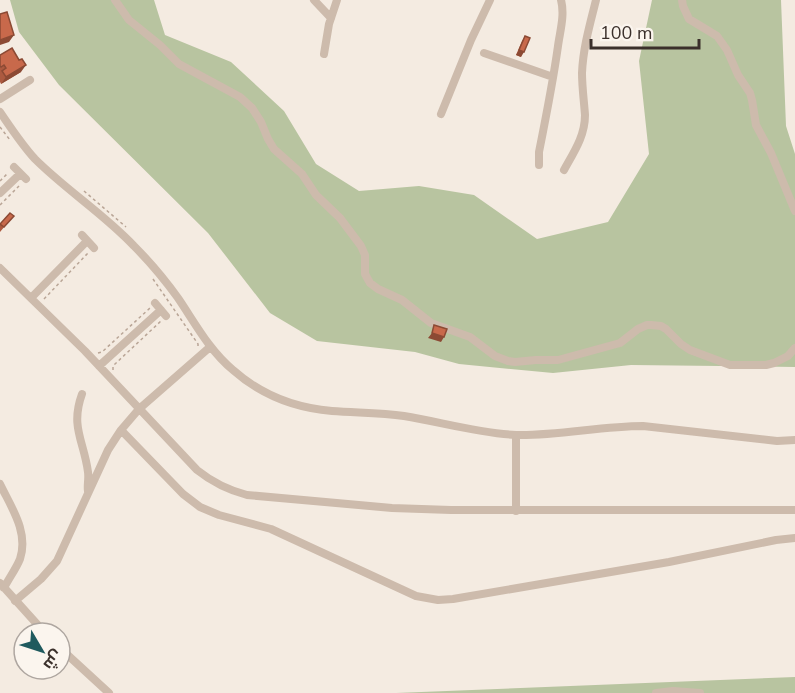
<svg xmlns="http://www.w3.org/2000/svg" width="795" height="693" font-family="'Nunito Sans',Cairo,sans-serif">
	<style>
		.green { fill: #b8c4a0 }
		.lines { fill: none; stroke-linecap: round; stroke-linejoin: round }
		.path { stroke: #b9a596; stroke-width: 1.5; stroke-dasharray: 3 3; stroke-linecap: butt }
		.minor { stroke: #cdbbac; stroke-width: 8 }
		.wall { fill: #ac5a40 }
		.shaded-wall { fill: #8c4a34 }
		.building { fill: #c8694b; stroke: #8c4a34; stroke-width: 1.5 }
	</style>
	<rect width="100%" height="100%" fill="#f4ebe1"/>
	<path class="green" d="M10,0h144l11,35 66,27 53,49 32,53 43,27 60,-5 55,9 63,44 71,-17 41,-68 -10,-93 13,-61h129l5,126 9,28v213l-164,-2 -78,8 -94,-9 -44,-12 -98,-11 -47,-28 -62,-80 -149,-148 -40,-53z
		M795,677v16h-399z"/>
	<g class="lines">
		<path class="path" d="M0,127l10,13
			M0,181l8,-8
			M84,191l42,36
			M0,205l19,-19
			M153,279l45,65v3
			M44,299l44,-46
			M98,353l4,-1 48,-44
			M113,370v-4l2,-2 46,-43"/>
		<path class="minor" d="M115,0l14,20 31,25 19,19 61,33 12,11 9,14 7,17 6,10 28,25 14,21 24,23 21,28 4,9v19l5,9 8,6 24,11 29,23 39,14 25,19 13,5 7,1 21,-2h22l62,-17 18,-14 9,-4h4l10,1 5,3 15,15 9,6 40,15h36l8,-2 14,-7 7,-8
			M314,0l17,18
			M682,0l1,6 6,13 28,17 10,14 11,25 12,18 2,7 4,25 15,28 24,58
			M484,53l69,24
			M324,54l5,-30 8,-24
			M0,99l30,-19
			M0,112c11,16 22,33 35,47 31,31 69,55 99,87 16,16 31,34 44,52 17,25 31,52 55,72 27,24 62,38 99,41 24,2 48,1 72,5 37,6 74,17 112,19 43,1 84,-9 127,-9l134,15 18,-1
			M441,114l30,-74 19,-40
			M539,165v-13c7,-35 14,-70 19,-106 2,-15 7,-31 3,-46
			M14,167l12,12
			M564,170c10,-18 21,-34 21,-55 -1,-14 -3,-28 -3,-42 1,-25 8,-49 14,-73
			M0,193l20,-19
			M82,235l12,13
			M0,268l85,83 112,119c15,12 31,20 50,25l145,13 59,2h344
			M31,298l56,-57
			M155,303l11,13
			M99,366l62,-56
			M82,394c-12,33 2,47 6,78 1,7 -1,13 0,19
			M121,430l62,64 17,13 19,8 52,14 145,67 22,4 15,-1 216,-37 107,-22 19,-2
			M0,484c11,23 29,48 20,75 -4,10 -11,19 -16,29
			M516,511v-76
			M0,583l45,50
			M15,601l26,-22 16,-18 51,-111 13,-20 18,-21 71,-62
			M60,648l49,45
			M656,693l17,-2 27,2"/>
	</g>
	<path class="wall" d="M525,36l-4,21 -5,-2 6,-14z
		M0,55l21,17 -20,12 -1,-2z
		M10,213v7l-10,12v-7z"/>
	<path class="shaded-wall" d="M14,35l-5,7 -9,3v-5z
		M519,50l5,2 -3,5 -5,-2z
		M26,65l-5,7 -20,12 5,-7z
		M432,333l12,4 -3,5 -13,-4z"/>
	<path class="building" d="M7,12l7,23 -14,5v-26z
		M525,36l5,2 -6,14 -5,-2z
		M12,48l7,12 3,-1 4,6 -20,12 -4,-6 4,-3 -2,-3 -3,2 -1,-1v-11z
		M10,213l4,3 -10,11 -4,-3z
		M434,325l13,4 -3,8 -12,-4z"/>
	<g transform="translate(42 651) rotate(129)"><circle r="28" fill="#fbf5ee" stroke="#aea6a0" stroke-width="1.5"/>
	<path d="M0-4.5L10 22L0 15L-10 22Z" fill="#1f5a5e"/>
	<text y="-9" font-size="16" font-weight="bold" text-anchor="middle" fill="#3b302b">ش</text>
	</g>
	<path d="M591 39v9h108v-9" fill="none" stroke="#3b302b" stroke-width="3"/>
	<text x="600" y="39" font-size="18" fill="#3b302b" stroke="#fbf5ee" stroke-width="4.5" paint-order="stroke">100 m</text>
</svg>
